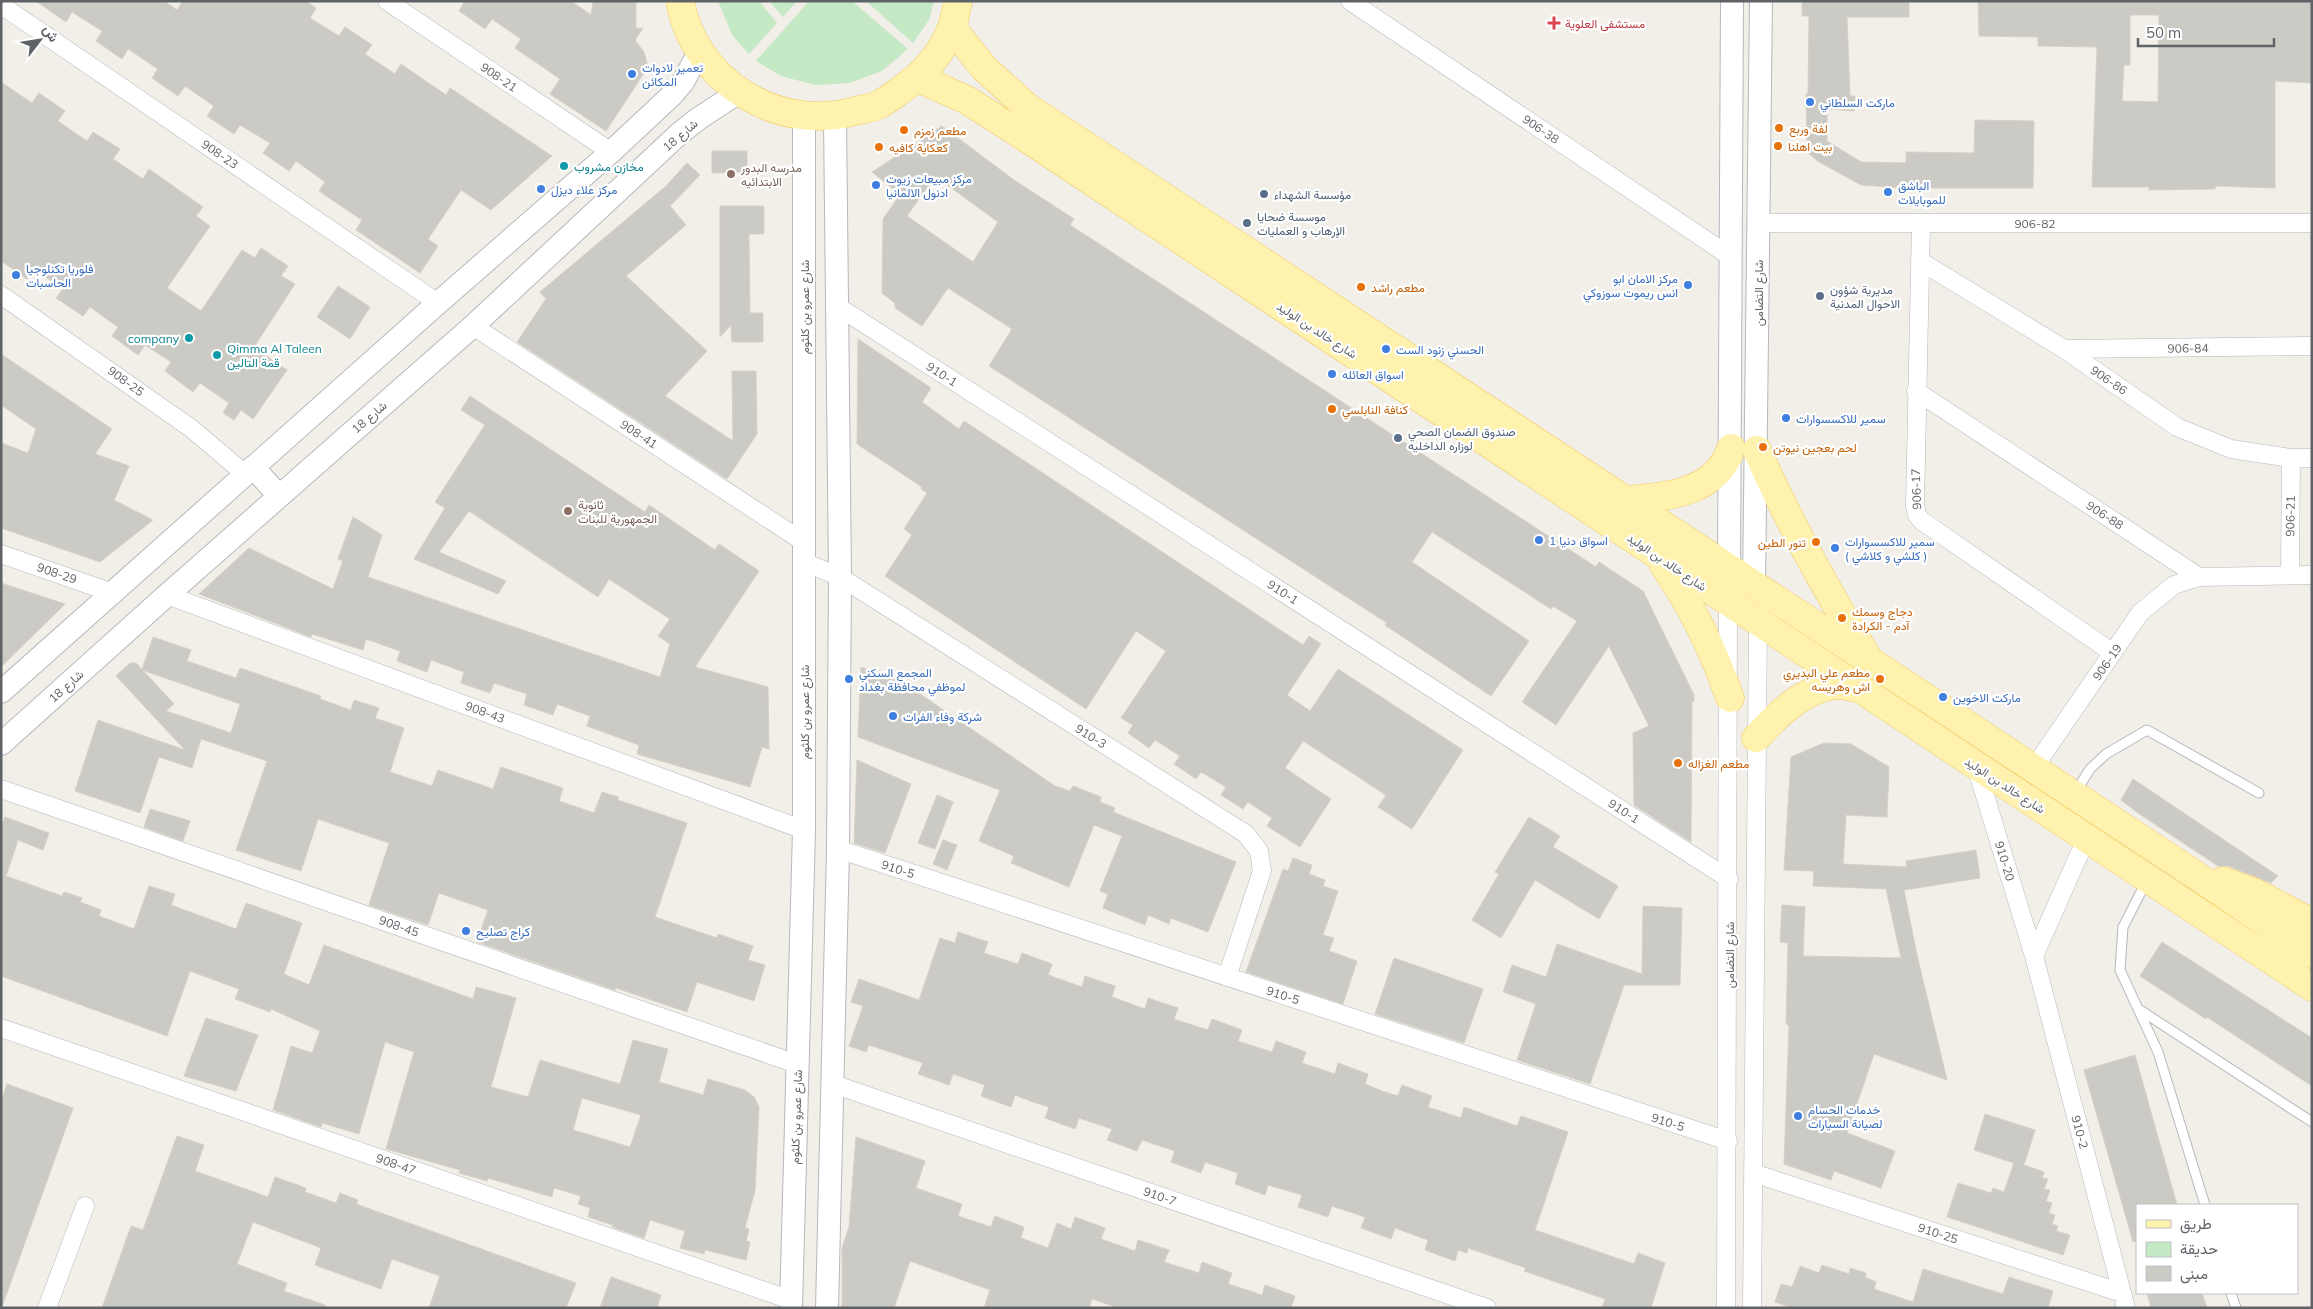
<svg xmlns="http://www.w3.org/2000/svg" width="2313" height="1309" font-family="Mulish,Vazirmatn,sans-serif">
	<style>
		.green { fill: #c5e8c5 }
		.building { fill: #cccac5; stroke: #d6d1c6; fill-rule: evenodd }
		.lines { fill: none; stroke-linecap: round; stroke-linejoin: round }
		.service-casing { stroke: #b5b8bc; stroke-width: 11 }
		.minor-casing { stroke: #b5b8bc; stroke-width: 19 }
		.tertiary-casing { stroke: #b5b8bc; stroke-width: 24 }
		.primary-casing { stroke: #f2c960; stroke-width: 29 }
		.service { stroke: #fff; stroke-width: 9 }
		.minor { stroke: #fff; stroke-width: 18 }
		.tertiary { stroke: #fff; stroke-width: 22 }
		.primary { stroke: #fff2af; stroke-width: 28 }
		.health-dot { fill: #e0444e; stroke: #fff; stroke-width: 2 }
		.shop-dot { fill: #3f7fe0; stroke: #fff; stroke-width: 2 }
		.food-dot { fill: #e8710a; stroke: #fff; stroke-width: 2 }
		.culture-dot { fill: #0f9aa8; stroke: #fff; stroke-width: 2 }
		.education-dot { fill: #8d6e63; stroke: #fff; stroke-width: 2 }
		.service-dot { fill: #5c6f8a; stroke: #fff; stroke-width: 2 }
		.labels { text-anchor: middle; dominant-baseline: central; stroke-width: 4.5; stroke-linejoin: round; paint-order: stroke }
		.health-label { font-size: 12px; fill: #be3a42; stroke: #fff; text-anchor: start }
		.shop-label { font-size: 12px; fill: #366cbe; stroke: #fff; text-anchor: start }
		.street-label { font-size: 12px; fill: #5f6368; stroke: #fff }
		.food-label { font-size: 12px; fill: #c56008; stroke: #fff; text-anchor: start }
		.culture-label { font-size: 12px; fill: #0d838f; stroke: #fff; text-anchor: start }
		.education-label { font-size: 12px; fill: #785e54; stroke: #fff; text-anchor: start }
		.service-label { font-size: 12px; fill: #4e5e75; stroke: #fff; text-anchor: start }
	</style>
	<rect width="100%" height="100%" fill="#f1efe8"/>
	<path class="green" d="M718,1h41l18,22 -28,31 -17,-19z
		M769,1h28l-14,16z
		M809,1h43l56,48 -26,22 -32,12 -35,2 -34,-9 -25,-15z
		M866,1h68l-5,19 -16,23z"/>
	<path class="building" d="M36,1h128l13,9 6,-9h123l10,7 -6,10 29,18 6,-9 27,18 -7,9 30,20 6,-10 45,31 4,-7 102,68 -61,54 -30,-20 -33,49 10,7 -18,27 -64,-43 6,-10 -43,-29 6,-9 -29,-21 -7,10 -26,-18 7,-10 -30,-18 -6,9 -27,-18 7,-10 -29,-20 -7,10 -26,-18 6,-9 -30,-20 -6,10 -26,-18 6,-10 -30,-19 -6,10z
		M465,1h106l20,14 2,-14h43v27h7l-8,12 9,12 4,15 -42,64 -56,-37 10,-15 -45,-31 6,-9 -29,-20 -7,10 -26,-18z
		M1802,1h107v16h-62l3,79h5l-1,15 -27,-2v32l34,21 45,1v-11l68,1 1,-33 59,1 -1,67h-130l-42,-3 -42,-23 -12,-10 -1,-58h2l1,-78h-7z
		M1978,1h334v82l-37,-2v107l-59,-2 -1,3 -66,1v-3h-57l5,-140 -59,-1v-9l-59,-1zM2130,15h29l-1,87 -36,-1 2,-36h6z
		M1,82l31,21 7,-10 26,18 -7,10 14,10 15,10 6,-9 27,17 -7,10 30,20 6,-10 54,38 -7,9 14,10 -43,62 34,23 41,-61 13,8 6,-10 27,18 -7,10 14,8 -41,63 33,23 -34,49 -12,-9 -7,10 -11,-7 6,-10 -29,-20 -7,9 -28,-21 6,-9 -26,-17 -7,10 -26,-19 6,-9 -28,-20 -7,9 -27,-18 7,-9 -29,-20 -7,10 -26,-18z
		M942,126l72,54 60,39 -4,6 526,342 3,-5 44,29 51,104v6l-2,1 -1,140 -57,-37 -1,-72 16,-7 -40,-80 -53,79 -34,-23 55,-81 -24,-15 -2,3 -119,-77 -20,30 117,79 -38,55 -106,-71 2,-2 -398,-257 23,-37 -64,-41 -26,38 -27,-18v-5l-13,-10 1,-74 14,-20 -3,-2 3,-5 -25,-20zM935,176l63,46 -25,40 -66,-46z
		M712,151h35v21l-35,1z
		M687,163l13,12 -30,31 16,19 -60,51 81,75 -42,45 68,45 -1,-70h24l1,63 -30,45 -210,-137 29,-43 -6,-7 126,-106z
		M720,206h44v28h-15l1,79h13v29h-31l-1,-17 -11,12z
		M338,286l32,21 -20,32 -33,-22z
		M858,339l73,49 -9,14 37,27 5,-8 339,224 6,-9 12,8 -34,51 23,16 28,-42 125,81 -51,79 -34,-22 8,-12 -83,-54 -18,27 46,31 -31,48 -33,-21 5,-8 -24,-16 -5,7 -22,-14 5,-8 -25,-15 -5,7 -22,-15 6,-8 -25,-16 -6,8 -21,-15 5,-8 -12,-7 45,-67 -30,-20 -50,78 -201,-133 27,-41 -8,-6 23,-36 -6,-4 1,-2 -65,-43z
		M1,354l111,75 -17,25 34,12 -15,34 39,20 -53,42 -99,-34v-85l27,10 8,-24 -35,-24z
		M470,396l175,116 4,-7 66,45 4,-6 40,27 -64,96 73,20 1,62 -7,-2 -12,40 -113,-33 2,-9 -52,-19 3,-10 -33,-12 -4,11 -29,-10 3,-11 -33,-11 -4,10 -29,-10 3,-11 -33,-12 -4,12 -30,-11 3,-10 -34,-12 -3,11 -51,-16 -1,3 -112,-43 50,-46 84,41 10,-28 -5,-2 15,-42 29,18 -14,42 292,100 10,-33 -12,-8 12,-17 -61,-40 -11,18 -129,-86 -30,41 67,29 -8,13 -84,-35 31,-51 -10,-6 50,-77 -24,-15z
		M1,583l64,21 -64,63z
		M153,637l38,13 -4,11 49,17 4,-10 81,28 -1,3 31,11 3,-10 25,8 -4,10 29,10 -14,44 42,14 6,-16 55,19 8,-22 62,21 -4,13 35,12 8,-21 16,5v3l69,23 -32,94 62,21 1,-4 35,12 -5,14 17,5 -11,36 -57,-19 -10,30 -71,-24 -1,2 -138,-48 11,-32 -49,-17 -11,32 -59,-20 20,-62 -71,-24 -17,52 -65,-21 31,-89 -66,-22 -9,29 -33,-11 -19,56 -65,-22 23,-71 87,30 -69,-74 14,-13h6l38,41 -8,7 65,22 9,-29 -98,-34z
		M861,667l43,16 151,103 15,5 3,-5 28,11 -1,5 15,6 -2,4 123,50 -28,70 -37,-14 -2,6 -21,-9 -3,10 -42,-17 5,-14 -8,-3 22,-55 -28,-11 -25,62 -58,-24 3,-7 -35,-15 21,-51 -142,-53z
		M1824,743l27,1 38,23 -2,50 -41,-2 -3,49 64,3 -1,-6 70,-11 4,28 -76,12 13,65 30,125 -73,-26 -27,79 48,18 -14,37 -47,-17 -3,9 -47,-16 5,-139 -3,-1 2,-81 -8,-1 2,-37 23,2 -2,49 98,2 -15,-69 -73,-3 1,-15 -30,-1 7,-113z
		M857,760l54,24 -26,69 -31,-10z
		M2133,779l145,97 -7,7 -43,-17h-10l-80,-53 -17,-13z
		M937,795l16,7 -18,47 -17,-6z
		M150,809l40,12 -7,20 -39,-14z
		M5,817l44,16 -6,17 -25,-10 -12,36 56,20 2,-4 18,6 -2,4 21,8 -2,6 35,13 15,-43 26,8 -4,11 65,24 10,-26 56,20 -18,51 25,11 15,-40 149,54 3,-12 40,11 -25,89 37,10 12,-37 80,24 13,-44 35,9 -9,33 44,13 5,-16 37,11 9,7 5,10 -4,83 -10,38 4,1 -3,12 4,1 -4,18 -41,-10 -1,4 -24,-6 5,-17 -35,-11 -6,18 -32,-11 1,-2 -25,-8 2,-9 -12,-4 3,-8 -27,-8 -2,9 -64,-19 -1,3 -28,-8 1,-3 -74,-21 28,-97 -29,-10 -26,92 -37,-11 -1,4 -48,-17 18,-64 21,7 8,-22 -49,-22 -1,3 -35,-13 4,-10 -49,-18 -23,65 -166,-60v-149zM582,1098l59,17 -11,32 -57,-17z
		M1529,817l31,19 -7,11 65,39 -19,33 -64,-39 -34,58 -29,-18 27,-46 -4,-2z
		M943,840l14,5 -10,25 -14,-6z
		M1293,858l19,7 -3,9 16,6 -2,6 15,5 -15,44 11,3 -5,13 28,10 -14,43 -97,-32 37,-103 5,2z
		M1643,906l39,2 -2,77h-56l-34,99 -73,-24 19,-56 -33,-12 9,-27 34,12 11,-33 85,30z
		M958,932l30,10 -4,11 34,11 4,-11 30,11 -4,11 34,12 3,-11 30,10 -3,11 33,12 3,-11 30,10 -4,11 34,11 4,-11 30,11 -4,11 18,6 16,5 4,-11 30,11 -4,11 33,11 3,-11 30,11 -3,10 17,7 16,5 4,-11 30,11 -4,11 33,11 3,-11 53,19 4,-10 47,16 -33,98 99,34 4,-11 27,10 -14,45h-49l3,-9 -81,-28 2,-3 -58,-20 -1,5 -9,-3 -3,11 -30,-11 3,-10 -33,-12 -4,11 -30,-11 4,-11 -33,-11 -4,11 -30,-10 4,-12 -34,-10 -3,10 -30,-11 3,-11 -33,-11 -4,11 -30,-11 4,-11 -33,-11 -5,11 -30,-11 5,-11 -33,-11 -4,11 -30,-11 4,-11 -16,-5 -18,-7 -4,12 -30,-11 4,-11 -32,-11 -4,11 -31,-11 5,-11 -54,-18 -3,7 -17,-6 14,-40 -12,-4 8,-23 60,21 21,-62 15,5z
		M2162,942l150,96v48l-105,-69 -1,2 -66,-43z
		M1394,958l89,31 -19,54 -89,-29z
		M206,1018l52,17 -22,56 -52,-15z
		M2135,1055l42,150h-40v36l-4,1 -49,-172z
		M7,1084l66,24 -70,196 -2,-1v-202z
		M1985,1114l50,16 -11,35 20,7 -2,6 6,1 -4,10 6,1 -4,11 6,2 -3,10 6,2 -3,9 6,2 -2,5 14,4 -7,20 -116,-38 11,-34 33,10 2,-5 11,4 10,-29 -40,-13z
		M177,1136l27,9 -9,26 73,26 7,-20 31,11 -1,4 31,11 4,-10 18,7 -2,4 220,79 -10,25h-137l11,-32 -48,-17 -11,30 -66,-24 6,-17 -68,-26 -16,42 50,19 -3,8 41,14v3h-223l29,-82 12,4z
		M856,1137l69,24 -9,27 46,16 -4,12 33,11 4,-11 29,11 -3,11 27,10 9,-25 14,6 4,-12 30,11 -4,11 34,12 3,-11 31,10 -5,12 35,11 3,-11 30,11 -4,11 34,11 3,-10 30,11 -4,12h-172l-27,-9 -3,9h-105l6,-18 -80,-29 -16,47h-52v-60l7,-21z
		M1822,1265l27,9 1,-6 16,5 -1,4 11,5 -2,7 39,13 10,-33 80,25 6,-17 44,14 -5,17h-256l-17,-6 6,-18 11,3 8,-21 19,7z
		M611,1277l50,18 -4,13h-57z
		M2147,1293h55l5,15h-56z"/>
	<g class="lines">
		<defs>
			<path id="service" d="M2075,793l15,-24 16,-15 41,-24 112,63
				M2146,882l-23,45 -3,43 38,82 47,153
				M2140,1010l172,112
				M2231,1293l5,15"/>
			<path id="minor" d="M387,1l224,151
				M1350,1l381,256
				M1,5l437,298
				M1759,223h553
				M1921,223l-6,283 2,9 5,6 191,132
				M1920,261l144,88 113,78 54,22 60,9h21
				M1,295l191,134 53,45
				M837,306l892,573
				M473,326l331,216
				M2064,349l248,-3
				M1916,391l283,186 113,-2
				M1,554l112,39
				M804,562l36,15 406,257 13,17 3,20 -35,106
				M2290,575l1,-117
				M167,595l637,235
				M1976,766l58,190 92,352
				M2033,769l107,-156 34,-28 25,-8
				M1,789l796,275
				M838,849l890,292
				M2034,956l52,-117
				M1,1028l790,272
				M833,1084l654,224
				M1753,1173l369,120
				M47,1308l38,-102
				M1726,1308l2,-706
				M1752,1308l6,-686"/>
			<path id="tertiary" d="M253,467l26,29
				M1729,569l3,-568
				M1754,586l7,-585
				M1,692l437,-389 173,-151 61,-57 11,-13 16,-30
				M1,744l166,-149 306,-269 206,-192 19,-15 41,-27
				M791,1308l13,-478v-713
				M827,1308l11,-459 2,-272 -5,-460"/>
			<path id="primary" d="M680,1c14,80 98,132 175,110 8,-2 18,-3 25,-7 8,-4 15,-10 22,-15 22,-15 41,-37 50,-62 3,-8 4,-17 6,-26
				M952,28l32,40 43,39 1164,765 121,82
				M918,78l49,22 47,30 1298,857
				M1757,450c31,71 69,139 109,205
				M1624,500c40,-3 93,-6 107,-52
				M1663,564c28,40 51,88 67,134
				M1756,738c20,-22 50,-52 82,-53 6,0 13,2 20,3
				M2223,881l33,12 56,30"/>
		</defs>
		<use href="#service" class="service-casing"/>
		<use href="#minor" class="minor-casing"/>
		<use href="#tertiary" class="tertiary-casing"/>
		<use href="#primary" class="primary-casing"/>
		<use href="#service" class="service"/>
		<use href="#minor" class="minor"/>
		<use href="#tertiary" class="tertiary"/>
		<use href="#primary" class="primary"/>
	</g>
	<path class="health-dot" d="M1551.5 15.5h5v5h5v5h-5v5h-5v-5h-5v-5h5z"/>
	<g class="shop-dot">
		<circle cx="632" cy="74" r="5"/>
		<circle cx="1810" cy="102" r="5"/>
		<circle cx="876" cy="185" r="5"/>
		<circle cx="541" cy="189" r="5"/>
		<circle cx="1888" cy="192" r="5"/>
		<circle cx="16" cy="275" r="5"/>
		<circle cx="1688" cy="285" r="5"/>
		<circle cx="1386" cy="349" r="5"/>
		<circle cx="1332" cy="374" r="5"/>
		<circle cx="1786" cy="418" r="5"/>
		<circle cx="1539" cy="540" r="5"/>
		<circle cx="1835" cy="548" r="5"/>
		<circle cx="849" cy="679" r="5"/>
		<circle cx="1943" cy="697" r="5"/>
		<circle cx="893" cy="716" r="5"/>
		<circle cx="466" cy="931" r="5"/>
		<circle cx="1798" cy="1116" r="5"/>
	</g>
	<g class="food-dot">
		<circle cx="1779" cy="128" r="5"/>
		<circle cx="904" cy="130" r="5"/>
		<circle cx="1778" cy="146" r="5"/>
		<circle cx="879" cy="147" r="5"/>
		<circle cx="1361" cy="287" r="5"/>
		<circle cx="1332" cy="409" r="5"/>
		<circle cx="1763" cy="447" r="5"/>
		<circle cx="1816" cy="542" r="5"/>
		<circle cx="1842" cy="618" r="5"/>
		<circle cx="1880" cy="679" r="5"/>
		<circle cx="1678" cy="763" r="5"/>
	</g>
	<g class="culture-dot">
		<circle cx="564" cy="166" r="5"/>
		<circle cx="189" cy="338" r="5"/>
		<circle cx="217" cy="355" r="5"/>
	</g>
	<g class="education-dot">
		<circle cx="731" cy="174" r="5"/>
		<circle cx="568" cy="511" r="5"/>
	</g>
	<g class="service-dot">
		<circle cx="1264" cy="194" r="5"/>
		<circle cx="1247" cy="223" r="5"/>
		<circle cx="1820" cy="296" r="5"/>
		<circle cx="1398" cy="438" r="5"/>
	</g>
	<g class="labels">
		<g class="health-label">
			<text x="1565" y="23">مستشفى العلوية</text>
		</g>
		<g class="shop-label">
			<text x="642" y="67">تعمير لادوات<tspan x="642" dy="14">المكائن</tspan></text>
			<text x="1820" y="102">ماركت السلطاني</text>
			<text x="886" y="178">مركز مبيعات زيوت<tspan x="886" dy="14">ادنول الالمانيا</tspan></text>
			<text x="1898" y="185">الباشق<tspan x="1898" dy="14">للموبايلات</tspan></text>
			<text x="551" y="189">مركز علاء ديزل</text>
			<text x="26" y="268">فلوريا تكنلوجيا<tspan x="26" dy="14">الحاسبات</tspan></text>
			<text x="1678" y="278" text-anchor="end">مركز الامان ابو<tspan x="1678" dy="14">انس ريموت سوزوكي</tspan></text>
			<text x="1396" y="349">الحسني زنود الست</text>
			<text x="1342" y="374">اسواق العائله</text>
			<text x="1796" y="418">سمير للاكسسوارات</text>
			<text x="1549" y="540">اسواق دنيا 1</text>
			<text x="1845" y="541">سمير للاكسسوارات<tspan x="1845" dy="14">( كلشي و كلاشي )</tspan></text>
			<text x="859" y="672">المجمع السكني<tspan x="859" dy="14">لموظفي محافظة بغداد</tspan></text>
			<text x="1953" y="697">ماركت الاخوين</text>
			<text x="903" y="716">شركة وفاء الفرات</text>
			<text x="476" y="931">كراج تصليح</text>
			<text x="1808" y="1109">خدمات الحسام<tspan x="1808" dy="14">لصيانة السيارات</tspan></text>
		</g>
		<g class="street-label">
			<text transform="translate(499 77) rotate(34)">908-21</text>
			<text transform="translate(1541 129) rotate(34)">906-38</text>
			<text transform="translate(680 135) rotate(-41)">شارع 18</text>
			<text transform="translate(220 154) rotate(34)">908-23</text>
			<text x="2035" y="223">906-82</text>
			<text transform="translate(1758 293) rotate(-90)">شارع التضامن</text>
			<text transform="translate(804 307) rotate(-90)">شارع عمرو بن كلثوم</text>
			<text transform="translate(1317 330) rotate(33)">شارع خالد بن الوليد</text>
			<text transform="translate(2188 348) rotate(-1)">906-84</text>
			<text transform="translate(942 374) rotate(33)">910-1</text>
			<text transform="translate(2109 380) rotate(34)">906-86</text>
			<text transform="translate(126 381) rotate(36)">908-25</text>
			<text transform="translate(369 417) rotate(-41)">شارع 18</text>
			<text transform="translate(639 434) rotate(33)">908-41</text>
			<text transform="translate(1916 489) rotate(-92)">906-17</text>
			<text transform="translate(2105 515) rotate(33)">906-88</text>
			<text transform="translate(2290 516) rotate(-89)">906-21</text>
			<text transform="translate(1667 562) rotate(34)">شارع خالد بن الوليد</text>
			<text transform="translate(57 573) rotate(19)">908-29</text>
			<text transform="translate(1283 592) rotate(33)">910-1</text>
			<text transform="translate(2107 662) rotate(-55)">906-19</text>
			<text transform="translate(66 686) rotate(-42)">شارع 18</text>
			<text transform="translate(485 712) rotate(20)">908-43</text>
			<text transform="translate(804 712) rotate(-90)">شارع عمرو بن كلثوم</text>
			<text transform="translate(1091 736) rotate(32)">910-3</text>
			<text transform="translate(2005 785) rotate(33)">شارع خالد بن الوليد</text>
			<text transform="translate(1624 811) rotate(33)">910-1</text>
			<text transform="translate(2005 861) rotate(73)">910-20</text>
			<text transform="translate(898 869) rotate(18)">910-5</text>
			<text transform="translate(399 926) rotate(19)">908-45</text>
			<text transform="translate(1729 955) rotate(-90)">شارع التضامن</text>
			<text transform="translate(1283 995) rotate(18)">910-5</text>
			<text transform="translate(796 1117) rotate(-88)">شارع عمرو بن كلثوم</text>
			<text transform="translate(1668 1122) rotate(18)">910-5</text>
			<text transform="translate(2080 1132) rotate(75)">910-2</text>
			<text transform="translate(396 1164) rotate(19)">908-47</text>
			<text transform="translate(1160 1196) rotate(19)">910-7</text>
			<text transform="translate(1938 1233) rotate(18)">910-25</text>
		</g>
		<g class="food-label">
			<text x="1789" y="128">لفة وربع</text>
			<text x="914" y="130">مطعم زمزم</text>
			<text x="1788" y="146">بيت اهلنا</text>
			<text x="889" y="147">كعكاية كافيه</text>
			<text x="1371" y="287">مطعم راشد</text>
			<text x="1342" y="409">كنافة النابلسي</text>
			<text x="1773" y="447">لحم بعجين نيوتن</text>
			<text x="1806" y="542" text-anchor="end">تنور الطين</text>
			<text x="1852" y="611">دجاج وسمك<tspan x="1852" dy="14">آدم - الكرادة</tspan></text>
			<text x="1870" y="672" text-anchor="end">مطعم علي البديري<tspan x="1870" dy="14">اش وهريسه</tspan></text>
			<text x="1688" y="763">مطعم الغزاله</text>
		</g>
		<g class="culture-label">
			<text x="574" y="166">مخازن مشروب</text>
			<text x="179" y="338" text-anchor="end">company</text>
			<text x="227" y="348">Qimma Al Taleen<tspan x="227" dy="14">قمة التالين</tspan></text>
		</g>
		<g class="education-label">
			<text x="741" y="167">مدرسه البدور<tspan x="741" dy="14">الابتدائيه</tspan></text>
			<text x="578" y="504">ثانوية<tspan x="578" dy="14">الجمهورية للبنات</tspan></text>
		</g>
		<g class="service-label">
			<text x="1274" y="194">مؤسسة الشهداء</text>
			<text x="1257" y="216">موسسة ضحايا<tspan x="1257" dy="14">الإرهاب و العمليات</tspan></text>
			<text x="1830" y="289">مديرية شؤون<tspan x="1830" dy="14">الاحوال المدنية</tspan></text>
			<text x="1408" y="431">صندوق الضمان الصحي<tspan x="1408" dy="14">لوزاره الداخليه</tspan></text>
		</g>
	</g>
	<rect width="2313" height="1309" fill="none" stroke="#5f6368" stroke-width="5"/>
	<rect x="2136" y="1204" width="162" height="90" fill="#ffffff" stroke="#bfc1c3"/>
	<rect x="2146" y="1220" width="25" height="8" fill="#fff2af" stroke="#bfc1c3"/>
	<text x="2180" y="1229" font-size="15" fill="#5f6368">طريق</text>
	<rect x="2146" y="1242" width="25" height="15" fill="#c5e8c5" stroke="#bfc1c3"/>
	<text x="2180" y="1254" font-size="15" fill="#5f6368">حديقة</text>
	<rect x="2146" y="1266" width="25" height="15" fill="#cccac5" stroke="#bfc1c3"/>
	<text x="2180" y="1279" font-size="15" fill="#5f6368">مبنى</text>
	<g transform="translate(40 40) rotate(59)" stroke="#ffffff" stroke-width="4" paint-order="stroke">
	<path d="M0-4L9 19L0 12L-9 19Z" fill="#5f6368"/>
	<text y="-8" font-size="14" font-weight="bold" text-anchor="middle" fill="#5f6368">ش</text>
	</g>
	<path d="M2138 38v8h136v-8" fill="none" stroke="#5f6368" stroke-width="2.5"/>
	<text x="2146" y="38" font-size="15" fill="#5f6368" stroke="#ffffff" stroke-width="4" paint-order="stroke">50 m</text>
</svg>
